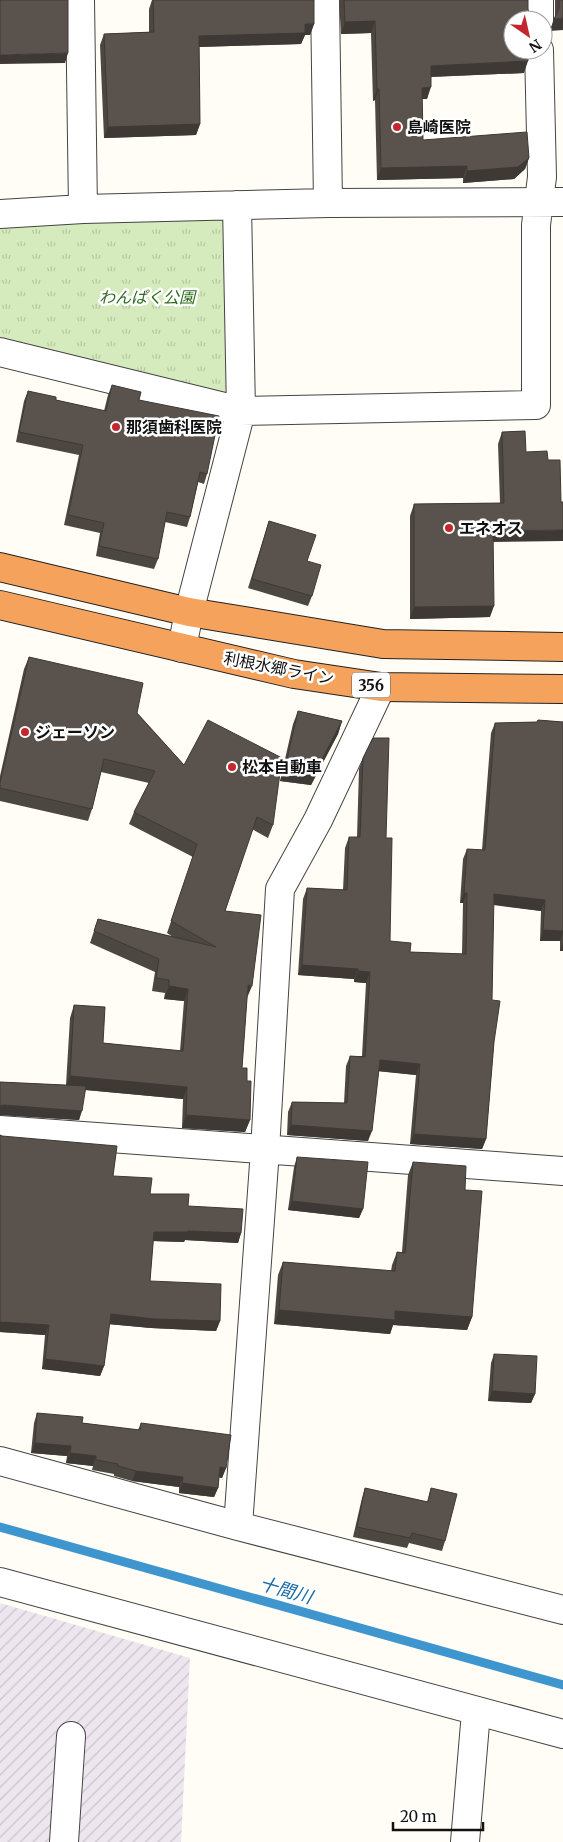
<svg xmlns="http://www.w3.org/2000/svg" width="563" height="1842" font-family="Merriweather,'Noto Sans JP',serif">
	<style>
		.industrial { fill: url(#industrial-furrows) }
		.park { fill: url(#park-tufts) }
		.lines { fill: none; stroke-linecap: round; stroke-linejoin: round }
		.stream { stroke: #3f96cf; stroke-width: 9 }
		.minor-casing { stroke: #444; stroke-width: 30 }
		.highway-casing { stroke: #222; stroke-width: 30 }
		.minor { stroke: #fff; stroke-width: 28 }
		.highway { stroke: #f5a25d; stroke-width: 28 }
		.wall { fill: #4d4742 }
		.shaded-wall { fill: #3f3936 }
		.building { fill: #5a524d; stroke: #3f3936 }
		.poi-dot { fill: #c4262e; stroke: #fff; stroke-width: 2 }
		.labels { text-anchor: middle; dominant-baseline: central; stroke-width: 5; stroke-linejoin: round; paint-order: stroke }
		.shield { fill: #fff; stroke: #585858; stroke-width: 1 }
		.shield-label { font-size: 15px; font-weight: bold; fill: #111 }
		.poi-label { font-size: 16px; font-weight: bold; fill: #111; stroke: #fff; text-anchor: start }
		.park-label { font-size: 16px; font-style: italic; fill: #2f6b1f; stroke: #fff }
		.street-label { font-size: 16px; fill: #111; stroke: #fff }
		.water-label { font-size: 18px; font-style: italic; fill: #1768a6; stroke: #fff }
	</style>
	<defs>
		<pattern id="industrial-furrows" width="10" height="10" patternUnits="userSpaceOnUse" patternTransform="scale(1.25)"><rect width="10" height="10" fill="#eee6ef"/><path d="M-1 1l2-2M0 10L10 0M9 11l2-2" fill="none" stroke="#cbc4cc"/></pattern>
		<pattern id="park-tufts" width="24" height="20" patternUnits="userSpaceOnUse" patternTransform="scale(1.25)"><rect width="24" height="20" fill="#d5ebbd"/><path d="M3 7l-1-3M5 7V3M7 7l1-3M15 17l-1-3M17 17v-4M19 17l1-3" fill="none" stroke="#b6c8a1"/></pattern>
	</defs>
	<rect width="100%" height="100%" fill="#fffdf5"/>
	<path class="industrial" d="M0,1603l190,55 -9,184h-181z"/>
	<path class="park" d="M237,205l4,206 -241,-59v-138z"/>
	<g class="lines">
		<path class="stream" d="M0,1527l563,158"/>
		<defs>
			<path id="minor" d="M80,0l3,209
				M325,0l3,203
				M539,0v20
				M237,205l4,206 295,-6v-180l6,-48 -3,-127
				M0,214l83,-5 245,-6 235,-1
				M0,352l241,59 -52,201 -7,36
				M0,1130l563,41
				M0,1461l238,65 325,84
				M238,1526l27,-376 15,-261 38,-69 63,-133
				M0,1582l563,152
				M64,1842l7,-106
				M465,1842l11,-130"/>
			<path id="highway" d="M0,567l189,45 194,32 180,3
				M0,605l294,69 87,13 182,2"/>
		</defs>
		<use href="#minor" class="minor-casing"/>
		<use href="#highway" class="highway-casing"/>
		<use href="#minor" class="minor"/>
		<use href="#highway" class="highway"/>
	</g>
	<path class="wall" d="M152,0h162v24l-4,11h-5l-4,9 -102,3 1,77 -4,11 -92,3 -4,-93 4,-11 45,-2v-23z
		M339,0h189l-15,20 11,53 -93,4 -4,22h-5l1,41 106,18 -4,11 -11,10 -51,4v-5l-86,2 -2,-80 -2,1 -2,-68 -30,1z
		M555,0h8l-13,31 5,-13z
		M112,385l27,15 68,74 -3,10 -6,-2 -8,35 -3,10 -22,-5 -7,37 -4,10 -58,-13 4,-23 -36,-8 15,-70 -63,-13 8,-41 4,-10 28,9 48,11 4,-16z
		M525,431l-32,111 -3,75 -80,2v-103l4,-12 86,-1 -2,-59 4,-12z
		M269,521l38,40 5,35 -4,10 -60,-18z
		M29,657l108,56 47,52 89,60 -5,13 -16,-9 -27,82 22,87 -5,70 5,13 3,39 -5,12 -63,-4 1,-29 -98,-9 -6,30 -79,-5v-33l66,3 4,-67 4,-13 29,38 77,8 4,-50 -20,-2 1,-6 -13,-2 3,-19 -65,-29 8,-24 75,18 -6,-4 26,-76 -64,-33 5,-12 15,-29 -48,-11 -9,37 -4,12 -88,-20v-25l24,-107z
		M298,711l44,10 -4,13 -27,51 -31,-4 13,-57z
		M538,720l25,2v229h-3v-10h-20l1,-30 -48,-6 -1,95 2,42 -8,97 -4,10 -72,-5 6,-69 -37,-4 -11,70 -81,-6 1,-23 4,-10 52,1 2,-37 4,-10h12l4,-73 -12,-1v-3l-56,-4 5,-76 4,-11 36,2 2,-42 4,-11h8l2,-68 4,-11 23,80 4,103 20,11 52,2 1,-51h-3l3,-44 4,-10 15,1 9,-117 4,-10 42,-1z
		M0,1135l113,41 37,18 38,12 53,27 -3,10 -53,-3 -1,2 -31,-1 -3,40 70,40 -4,10 -65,-3 -42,-4 -5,42 -4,10 -58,-7 3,-34 -45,-3z
		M297,1157l66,52 -4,9 -71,-8 6,-43z
		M413,1162l52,28 7,127 -5,13 -74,-5 -3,9 -116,-10 4,-49 5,-13 108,9 1,-6 5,-13h5l6,-77z
		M494,1354l41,40 -4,9 -43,-2 3,-38z
		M37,1413l45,10 56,7 3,-7 85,45 -4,10 -3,-1 -1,11 -4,9 -35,-4v-6l-47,-6 -18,-5v-2l-22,-4 1,-4 -27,-3 1,-7 -36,-3 3,-30z
		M365,1488l62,14 4,-14 14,53 -3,10 -33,-8 -2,5 -54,-11 9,-39z"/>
	<path class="shaded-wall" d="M563,18v12l-13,1 4,-12z
		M375,21l-4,12 -30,1 4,-12z
		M305,24h9l-4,11h-5l-4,9 -106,3 4,-11z
		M68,53l-3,10 -65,1v-9z
		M528,61l-4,12 -98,4 5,-11z
		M431,87l-4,12h-9l4,-11z
		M377,89h2l-4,11 -2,1z
		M200,124l-4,11 -92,3 4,-11z
		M529,158l-4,11 -11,10 -51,4 4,-12z
		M467,166l-4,12 -86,2 4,-12z
		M563,530v11l-74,1 4,-11z
		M494,606l-4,11 -80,2 4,-12z
		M342,721l-4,13 -27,51 -31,-4 5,-13z
		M464,893h3l-4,10h-3z
		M494,894l51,6 -4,11 -51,-7z
		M543,930l20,1v3l-3,7h-20z
		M563,943v8h-3z
		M302,965l56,4 -4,10 -56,-4z
		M358,971l12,1 -4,11 -12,-1z
		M248,985l4,1 -5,12z
		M169,986l19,3 -4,12 -20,-2z
		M380,1060l40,4 -4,11 -40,-4z
		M70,1076l117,11 -4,12 -118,-11z
		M4,1105l78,6 -3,9 -79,-5v-9z
		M186,1115l64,5 -5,12 -63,-4z
		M291,1125l81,6 -4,10 -81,-6z
		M414,1134l72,5 -4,10 -72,-5z
		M292,1201l71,8 -4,9 -71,-8z
		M188,1231l53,2 -3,10 -53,-3 -1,2 -33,-1 3,-9z
		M279,1310l116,1 77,6 -5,13 -74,-5 -3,9 -116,-10z
		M111,1314l109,7 -4,10 -65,-3 -44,-4z
		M0,1322l49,3 -4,10 -45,-3z
		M45,1359l59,7 -4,10 -58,-7z
		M492,1391l43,3 -4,9 -43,-2z
		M35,1443l36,3 -4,10 -36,-3z
		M70,1453l26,3 -3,10 -27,-3z
		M220,1467l6,1 -4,10 -6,-1z
		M136,1471l47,6 -4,10 -47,-6z
		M182,1483l36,5 -4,9 -35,-4z"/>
	<path class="building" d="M0,0h68v53l-68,2z
		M153,0h161v24h-9v9l-106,3 1,88 -92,3 -4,-93 50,-2z
		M344,0h184v9l2,7 3,4h-20v30h15v11l-97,5v21l-9,1 1,52 104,-8 2,26 -11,9 -51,4v-5l-86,2 -2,-79h-2l-2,-68 -30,1z
		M559,0h4v18l-9,1 5,-10z
		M112,385l29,7 -2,8 80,16 -12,58 -7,-2 -10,45 -23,-5 -9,47 -59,-13 5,-23 -36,-8 15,-70 -64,-13 9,-41 28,6v3l50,11z
		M525,431l1,21 21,-1 1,9h12l1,42h2v28l-70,1 1,75 -80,1v-103l90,-1 -2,-71z
		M269,521l47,14 -9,26 14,4 -9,31 -60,-17z
		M29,657l114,26 -6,30 47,52 24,-45 74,38 -9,67 -16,-8 -32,94 36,4 -9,71 -4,-1 -6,83h5v13h4l-1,39 -64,-5 1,-28 -117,-11 4,-71 31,2 -2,36 80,8 5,-62 -19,-3v-6l-13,-2 3,-19 -65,-28 4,-12 118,28 -45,-26 26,-77 -63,-32 21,-41 -51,-12 -12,50 -92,-21v-5z
		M298,711l44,10 -26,50 -31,-3z
		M538,720l25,2v209l-20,-1 2,-30 -51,-6 -2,106 8,1 -6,41 -8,97 -72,-5 6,-70 -40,-4 -8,71 -81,-6 1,-23 55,1 3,-47 15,1 5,-85 -12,-1v-2l-56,-4 5,-77 40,2 2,-53h11l3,-79 10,-20h16l-3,100h6l-2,103 21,2 -1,9 56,2 1,-61h-3l3,-44 18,1 10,-127 42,-1z
		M0,1082l86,4 -4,25 -78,-6 -4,1z
		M0,1135l2,1 115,10 -4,30 39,2 -2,16h39l-1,12 55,3 -2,24 -53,-2v1h-34l-4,49 71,3 -1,37 -66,-2 -43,-5 -7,52 -59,-7 4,-34 -49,-3z
		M297,1157l71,5 -5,47 -71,-8z
		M413,1162l53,4 -1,24 17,1 -10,126 -77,-6v9l-116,-10 4,-48 112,9 2,-19 8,1z
		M494,1354l43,2 -2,38 -43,-3z
		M37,1413l46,4 -1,6 58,7 1,-7 90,12 -5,33 -6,-1 -2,21 -36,-5 1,-6 -47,-6 -18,-5v-2l-22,-4v-4l-26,-3 1,-7 -36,-3z
		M365,1488l63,14 3,-14 26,6 -12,47 -33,-8 -2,5 -53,-11z"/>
	<g class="poi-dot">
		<circle cx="397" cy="127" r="5"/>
		<circle cx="116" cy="427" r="5"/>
		<circle cx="449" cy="528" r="5"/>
		<circle cx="25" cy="732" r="5"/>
		<circle cx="232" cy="767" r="5"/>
	</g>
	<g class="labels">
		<rect class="shield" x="352" y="672.5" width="38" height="25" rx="4"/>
		<g class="shield-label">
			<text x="371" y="685">356</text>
		</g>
		<g class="poi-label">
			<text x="407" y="127">島崎医院</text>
			<text x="126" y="427">那須歯科医院</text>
			<text x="459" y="528">エネオス</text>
			<text x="35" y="732">ジェーソン</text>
			<text x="242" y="767">松本自動車</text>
		</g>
		<g class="park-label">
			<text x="147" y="297">わんぱく公園</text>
		</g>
		<g class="street-label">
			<text transform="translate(279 668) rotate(11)">利根水郷ライン</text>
		</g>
		<g class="water-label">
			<text transform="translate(286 1590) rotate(16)">十間川</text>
		</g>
	</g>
	<g transform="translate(528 35) rotate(146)"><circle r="24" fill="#ffffff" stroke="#a0a0a0"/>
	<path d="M0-4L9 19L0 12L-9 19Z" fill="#c4262e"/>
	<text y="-8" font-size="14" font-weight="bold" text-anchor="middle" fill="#111111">N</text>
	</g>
	<path d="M393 1822v8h90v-8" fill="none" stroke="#111111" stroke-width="2.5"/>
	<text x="400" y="1822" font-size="15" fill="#111111" stroke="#ffffff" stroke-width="4" paint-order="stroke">20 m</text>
</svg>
